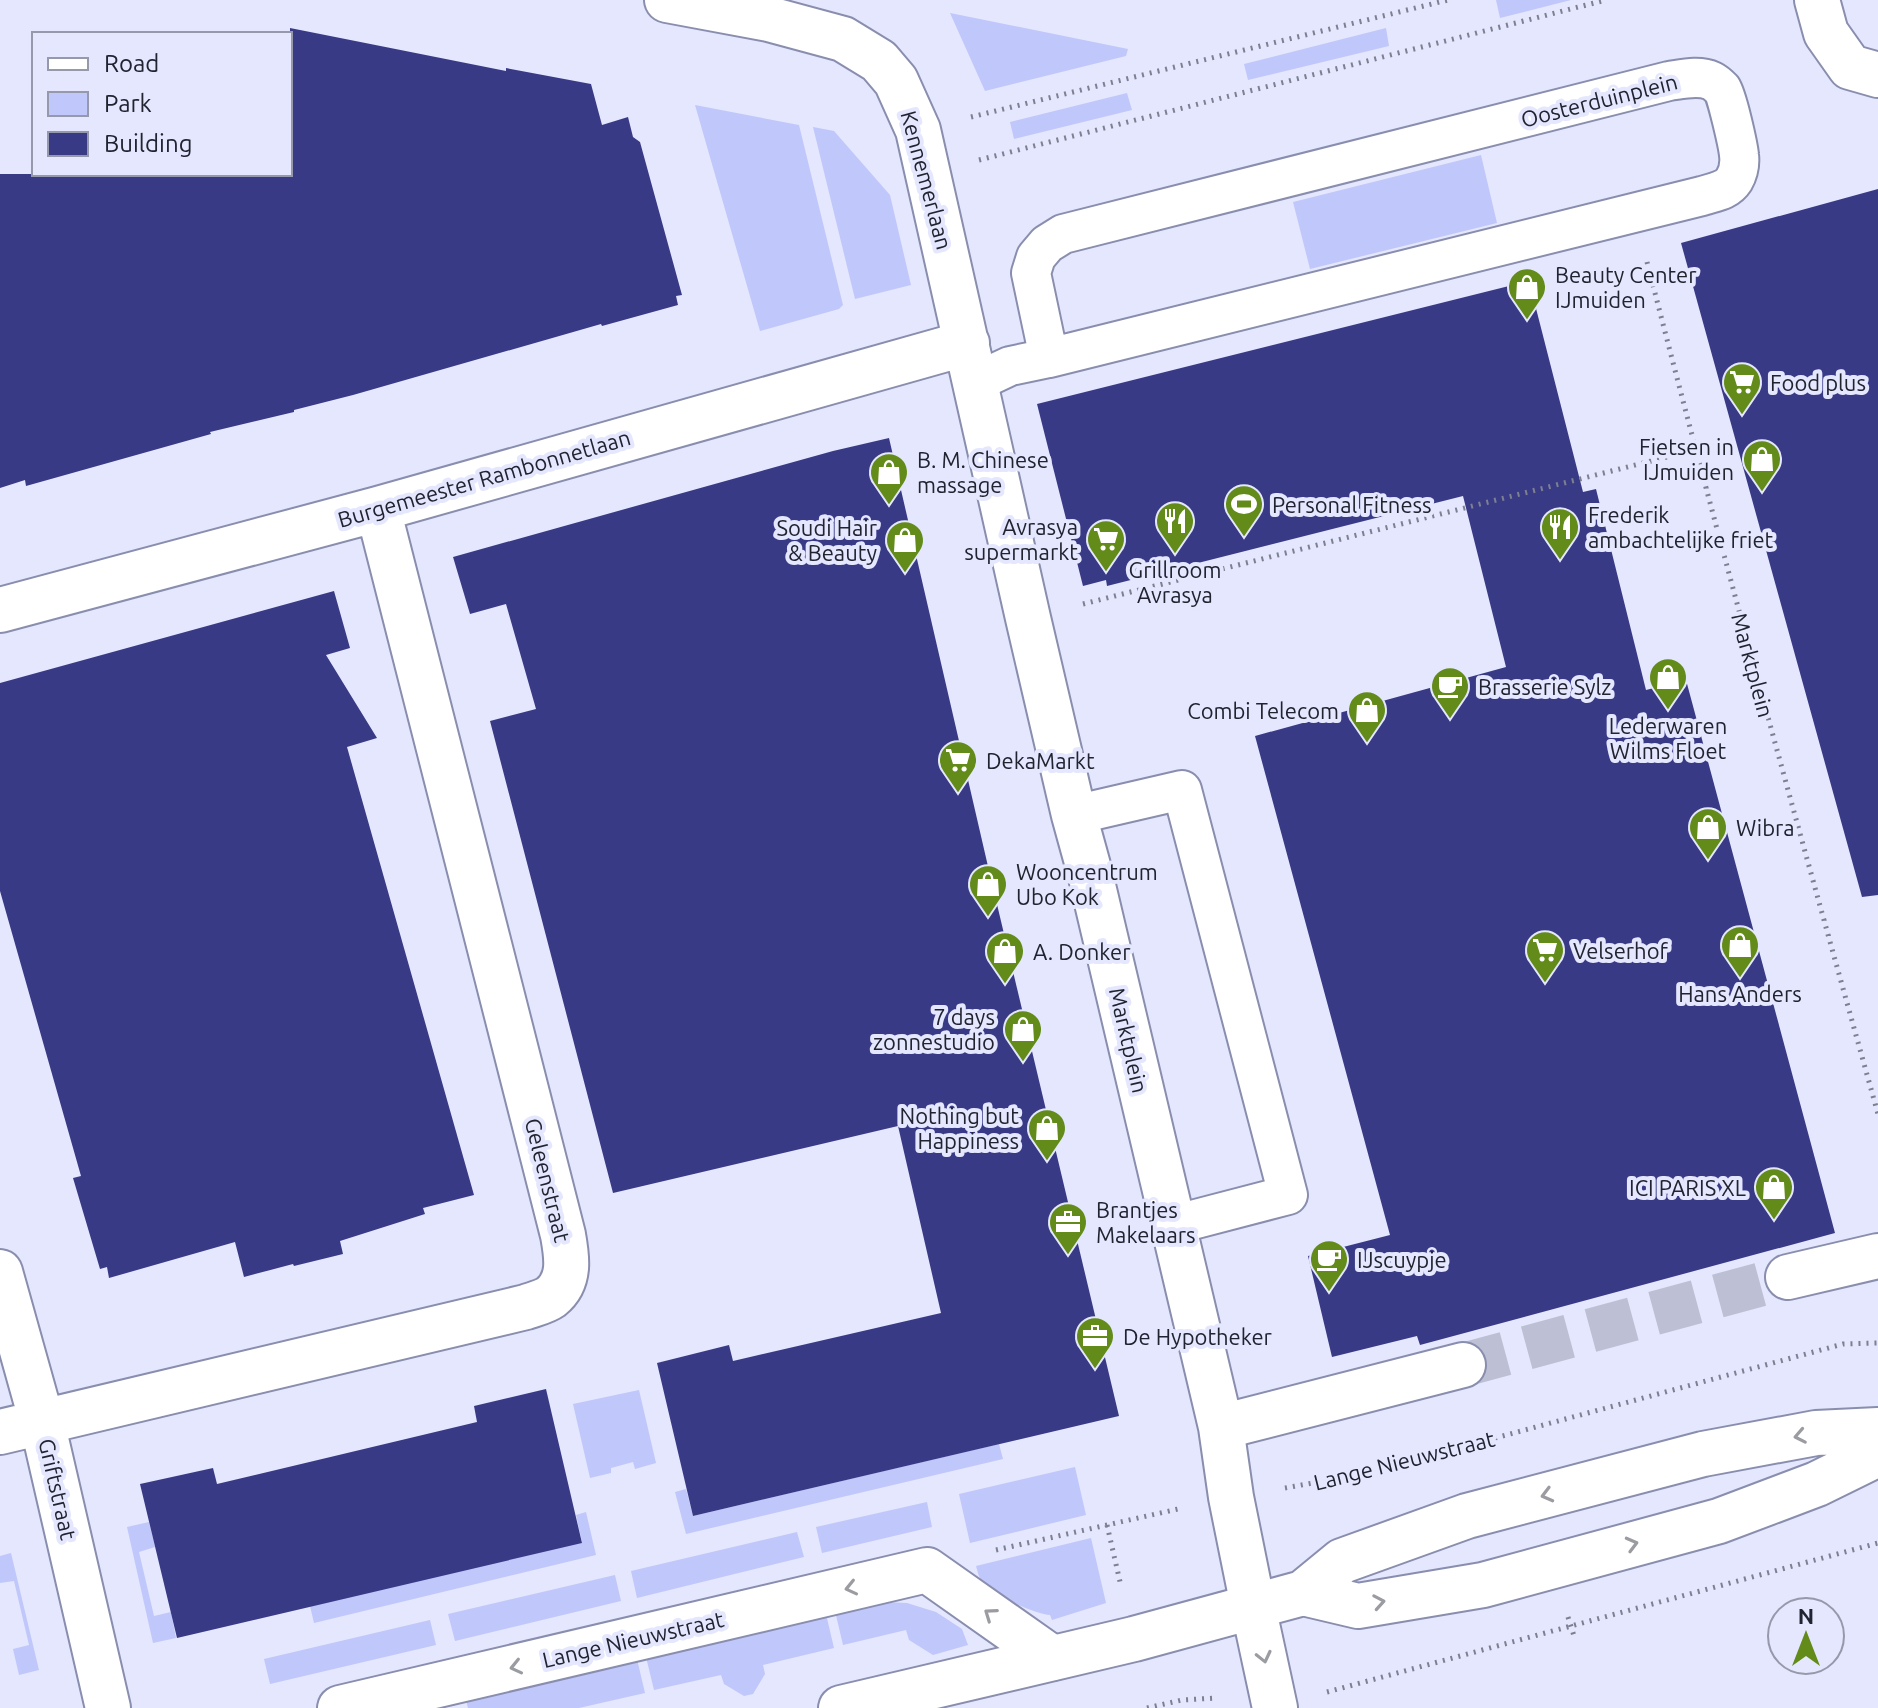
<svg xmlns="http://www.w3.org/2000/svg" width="1878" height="1708" font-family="Ubuntu,sans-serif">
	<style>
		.green { fill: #c0c7fa }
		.building { fill: #393a86 }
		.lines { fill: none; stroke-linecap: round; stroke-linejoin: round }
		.street-tunnel { stroke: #bdc0d4; stroke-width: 44; stroke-dasharray: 44 22; stroke-linecap: butt }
		.lane-casing { stroke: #898eae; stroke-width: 42 }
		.street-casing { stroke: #898eae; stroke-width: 48 }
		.secondary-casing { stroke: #898eae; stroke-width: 48 }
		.path { stroke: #7d8091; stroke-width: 5; stroke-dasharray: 2 6; stroke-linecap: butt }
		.lane { stroke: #fff; stroke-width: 38 }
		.street { stroke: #fff; stroke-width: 44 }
		.secondary { stroke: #fff; stroke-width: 44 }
		.oneway { stroke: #9b9ca2 }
		.labels { text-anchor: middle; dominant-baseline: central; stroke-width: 8; stroke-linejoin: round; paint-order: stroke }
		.street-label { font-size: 22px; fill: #212330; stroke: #e4e7fd }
		.poi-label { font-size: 22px; fill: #212330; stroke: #e4e7fd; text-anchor: start }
	</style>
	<rect width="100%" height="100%" fill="#e4e7fd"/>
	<path class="green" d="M1496,0h75l-71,18z
		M950,13l178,36 -2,7 -141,35z
		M1386,28l3,18 -141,34 -4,-16z
		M1127,93l5,17 -118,29 -4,-17z
		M695,105l104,20 44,180 -4,4 -79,22z
		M813,127l21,4 56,64 21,90 -56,14z
		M1481,155l16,68 -187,46 -17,-67z
		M639,1390l17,73 -21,6 -2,-7 -22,6v5l-21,5 -17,-74z
		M999,1444l4,15 -317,75 -11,-42 11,-3 7,27z
		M1075,1467l11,48 -116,28 -11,-49z
		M927,1502l5,25 -110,26 -6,-26z
		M586,1512l10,43 -282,68 -4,-17 272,-64 -6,-27z
		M149,1522l6,25 -16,5 15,64 17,-4 5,26 -23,5 -26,-116z
		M797,1532l7,25 -167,41 -6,-27z
		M1091,1538l15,65 -54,17 -2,-5c-13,0 -57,-20 -66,-31 -5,-5 -6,-11 -8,-18z
		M11,1553l28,117 -20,5 -6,-26 16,-4 -15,-64 -14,2v-27z
		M615,1575l6,26 -166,40 -7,-27z
		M885,1602l22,1 29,9 26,17 6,16 -35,10 -24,-15 -3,-10 -63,15 -8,-34z
		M826,1614l8,34 -71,17 2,9 -12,20 -9,2 -20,-12 -3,-9 -67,15 -8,-33z
		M430,1620l6,25 -166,39 -6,-25z
		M637,1659l8,34 -66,15h-111l-2,-8z"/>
	<path class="building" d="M290,28l216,43v-3l85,16 11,41 26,-8 5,20 7,5 42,153 -6,1 2,9 -76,21 -1,-2 -248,71 -59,15v2l-84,20 1,2 -185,52 -1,-6 -25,8v-314h290z
		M1878,189v706l-16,2 -181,-654z
		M1529,281l54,211 13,-3 50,201 40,-10 149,553 -415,112 -3,-9 -85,21 -24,-101 82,-21 -135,-499 251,-69 -43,-171 -356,90 -1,-6 -23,6 -46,-182z
		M889,438l101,437 129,541 -426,100 -36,-153 72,-18 4,16 208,-48 -43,-187 -285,67 -123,-472 46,-12 -30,-105 -36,10 -17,-57 380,-106z
		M334,591l16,57 -24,7 51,83 -30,9 127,448 -51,13 2,6 -85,27 3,13 -49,12 -1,-2 -49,13 -9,-35 -126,36 -2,-11 -7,2 -27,-91 8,-2 -81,-285v-208z
		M546,1389l36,154 -405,95 -37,-154 73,-16 4,16 260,-62 -3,-16z"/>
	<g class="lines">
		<path class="street-tunnel" d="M1463,1365l325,-88"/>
		<defs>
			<path id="lane" d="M976,382l34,-16 39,-8 -18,-85 5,-16 11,-13 16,-10 606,-153c14,-2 30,-6 43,0 4,2 7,5 10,8 5,7 16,56 17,66 1,8 -1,18 -5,25 -7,11 -20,12 -32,16l-653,162
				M1074,815l108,-25 106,405 -115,30"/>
			<path id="street" d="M667,0l102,19 74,20 36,22 17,20 22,49 110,488 46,197 16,58 131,554 10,70 22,109
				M1817,0l9,33 24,34 28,8
				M0,610l378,-101 589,-166
				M0,1272l42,150 66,286
				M1788,1277l90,-21
				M1221,1427l242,-62
				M0,1432l526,-125c8,-3 18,-5 25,-10 20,-16 16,-40 12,-62l-185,-726
				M340,1708l587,-138 125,88"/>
			<path id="secondary" d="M1303,1593l55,13 125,-21 236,-64 98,-37 61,-30
				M1253,1606l22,102
				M841,1708l293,-69 169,-46 39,-32 125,-45 236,-62 113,-21 62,-3"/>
		</defs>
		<use href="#lane" class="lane-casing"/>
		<use href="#street" class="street-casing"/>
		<use href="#secondary" class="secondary-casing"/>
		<path class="path" d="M971,117l477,-117
			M979,160l627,-160
			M1647,262c73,285 152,569 231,852
			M1083,604l612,-154
			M1285,1488l77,-14 481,-130 35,-1
			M1107,1525l14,61
			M996,1550l182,-41
			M1568,1617l7,22
			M1327,1692l551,-149
			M1147,1708l35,-8 35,-2"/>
		<use href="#lane" class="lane"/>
		<use href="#street" class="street"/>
		<use href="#secondary" class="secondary"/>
	</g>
	<defs><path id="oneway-chevron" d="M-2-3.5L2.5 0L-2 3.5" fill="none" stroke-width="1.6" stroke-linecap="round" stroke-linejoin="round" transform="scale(2)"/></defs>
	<g class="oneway">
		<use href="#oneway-chevron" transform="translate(1800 1436) rotate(169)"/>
		<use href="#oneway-chevron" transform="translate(1547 1495) rotate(165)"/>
		<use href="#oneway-chevron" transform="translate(1632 1544) rotate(-15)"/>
		<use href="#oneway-chevron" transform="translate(851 1588) rotate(167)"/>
		<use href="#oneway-chevron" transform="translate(1379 1602) rotate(-10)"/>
		<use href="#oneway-chevron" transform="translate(990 1614) rotate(-145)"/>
		<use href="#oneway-chevron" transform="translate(1264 1657) rotate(77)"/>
		<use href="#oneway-chevron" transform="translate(516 1667) rotate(167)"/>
	</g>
	<defs>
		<symbol id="shop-pin" viewBox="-11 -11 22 30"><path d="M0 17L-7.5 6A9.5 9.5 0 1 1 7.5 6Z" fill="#628b19" stroke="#e4e7fd"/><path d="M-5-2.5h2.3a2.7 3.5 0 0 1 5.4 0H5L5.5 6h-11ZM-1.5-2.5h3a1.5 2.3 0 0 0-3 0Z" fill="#fff"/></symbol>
		<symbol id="supermarket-pin" viewBox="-11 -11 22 30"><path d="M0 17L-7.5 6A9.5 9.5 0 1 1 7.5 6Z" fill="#628b19" stroke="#e4e7fd"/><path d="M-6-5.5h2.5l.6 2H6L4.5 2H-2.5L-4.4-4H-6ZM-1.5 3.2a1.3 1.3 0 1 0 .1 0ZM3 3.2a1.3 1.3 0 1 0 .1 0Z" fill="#fff"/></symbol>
		<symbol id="stadium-pin" viewBox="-11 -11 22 30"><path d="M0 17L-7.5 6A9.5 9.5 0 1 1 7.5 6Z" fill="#628b19" stroke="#e4e7fd"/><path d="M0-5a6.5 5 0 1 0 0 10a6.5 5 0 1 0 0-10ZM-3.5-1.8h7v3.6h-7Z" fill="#fff"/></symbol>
		<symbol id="restaurant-pin" viewBox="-11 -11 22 30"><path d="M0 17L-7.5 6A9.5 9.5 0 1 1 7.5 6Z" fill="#628b19" stroke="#e4e7fd"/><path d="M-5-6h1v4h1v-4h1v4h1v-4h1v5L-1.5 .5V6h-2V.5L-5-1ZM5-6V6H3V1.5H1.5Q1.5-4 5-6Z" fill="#fff"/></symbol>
		<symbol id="cafe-pin" viewBox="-11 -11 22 30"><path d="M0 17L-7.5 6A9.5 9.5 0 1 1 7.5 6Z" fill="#628b19" stroke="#e4e7fd"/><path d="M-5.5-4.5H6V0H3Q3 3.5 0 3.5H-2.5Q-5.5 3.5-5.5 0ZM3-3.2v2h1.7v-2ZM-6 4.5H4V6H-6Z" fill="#fff"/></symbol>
		<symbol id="office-pin" viewBox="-11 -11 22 30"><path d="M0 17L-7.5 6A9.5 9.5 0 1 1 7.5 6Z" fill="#628b19" stroke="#e4e7fd"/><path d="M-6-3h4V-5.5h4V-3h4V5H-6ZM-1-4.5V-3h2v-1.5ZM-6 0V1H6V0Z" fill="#fff"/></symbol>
	</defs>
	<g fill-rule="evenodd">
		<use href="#shop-pin" x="1505" y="265" width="44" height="60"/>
		<use href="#supermarket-pin" x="1720" y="360" width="44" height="60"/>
		<use href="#shop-pin" x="1740" y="437" width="44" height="60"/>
		<use href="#shop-pin" x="867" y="450" width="44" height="60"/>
		<use href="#stadium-pin" x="1222" y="482" width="44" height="60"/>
		<use href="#restaurant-pin" x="1153" y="499" width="44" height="60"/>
		<use href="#restaurant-pin" x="1538" y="505" width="44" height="60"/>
		<use href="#supermarket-pin" x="1084" y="517" width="44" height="60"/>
		<use href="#shop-pin" x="883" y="518" width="44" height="60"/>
		<use href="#shop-pin" x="1646" y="655" width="44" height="60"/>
		<use href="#cafe-pin" x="1428" y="664" width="44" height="60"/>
		<use href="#shop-pin" x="1345" y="688" width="44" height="60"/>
		<use href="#supermarket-pin" x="936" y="738" width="44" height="60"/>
		<use href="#shop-pin" x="1686" y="805" width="44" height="60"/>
		<use href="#shop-pin" x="966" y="862" width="44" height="60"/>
		<use href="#shop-pin" x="1718" y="923" width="44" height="60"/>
		<use href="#supermarket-pin" x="1523" y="928" width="44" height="60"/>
		<use href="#shop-pin" x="983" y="929" width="44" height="60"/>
		<use href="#shop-pin" x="1001" y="1007" width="44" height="60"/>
		<use href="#shop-pin" x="1025" y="1106" width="44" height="60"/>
		<use href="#shop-pin" x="1752" y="1165" width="44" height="60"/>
		<use href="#office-pin" x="1046" y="1200" width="44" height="60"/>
		<use href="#cafe-pin" x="1307" y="1237" width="44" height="60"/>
		<use href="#office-pin" x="1073" y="1314" width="44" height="60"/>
	</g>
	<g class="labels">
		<g class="street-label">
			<text transform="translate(1599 100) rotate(-14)">Oosterduinplein</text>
			<text transform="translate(927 180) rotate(75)">Kennemerlaan</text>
			<text transform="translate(484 478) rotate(-16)">Burgemeester Rambonnetlaan</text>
			<text transform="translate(1753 665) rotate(75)">Marktplein</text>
			<text transform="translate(1129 1040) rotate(77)">Marktplein</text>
			<text transform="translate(548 1180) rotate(76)">Geleenstraat</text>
			<text transform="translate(1404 1460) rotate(-14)">Lange Nieuwstraat</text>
			<text transform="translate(58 1489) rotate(77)">Griftstraat</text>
			<text transform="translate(633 1639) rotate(-13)">Lange Nieuwstraat</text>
		</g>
		<g class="poi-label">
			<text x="1555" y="274">Beauty Center<tspan x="1555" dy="25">IJmuiden</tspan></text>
			<text x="1770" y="382">Food plus</text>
			<text x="1734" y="446" text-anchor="end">Fietsen in<tspan x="1734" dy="25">IJmuiden</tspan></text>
			<text x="917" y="459">B. M. Chinese<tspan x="917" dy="25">massage</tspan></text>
			<text x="1272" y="504">Personal Fitness</text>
			<text x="1588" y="514">Frederik<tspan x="1588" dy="25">ambachtelijke friet</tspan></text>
			<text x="1078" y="526" text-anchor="end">Avrasya<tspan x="1078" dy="25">supermarkt</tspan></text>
			<text x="877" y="527" text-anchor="end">Soudi Hair<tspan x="877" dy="25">&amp; Beauty</tspan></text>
			<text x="1175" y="569" text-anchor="middle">Grillroom<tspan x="1175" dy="25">Avrasya</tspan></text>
			<text x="1478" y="686">Brasserie Sylz</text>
			<text x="1339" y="710" text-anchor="end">Combi Telecom</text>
			<text x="1668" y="725" text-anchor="middle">Lederwaren<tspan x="1668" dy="25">Wilms Floet</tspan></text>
			<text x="986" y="760">DekaMarkt</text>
			<text x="1736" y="827">Wibra</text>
			<text x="1016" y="871">Wooncentrum<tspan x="1016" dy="25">Ubo Kok</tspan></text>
			<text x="1573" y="950">Velserhof</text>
			<text x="1033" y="951">A. Donker</text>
			<text x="1740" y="993" text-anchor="middle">Hans Anders</text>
			<text x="995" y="1016" text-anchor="end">7 days<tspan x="995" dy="25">zonnestudio</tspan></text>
			<text x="1019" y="1115" text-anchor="end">Nothing but<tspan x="1019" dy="25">Happiness</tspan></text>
			<text x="1746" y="1187" text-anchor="end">ICI PARIS XL</text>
			<text x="1096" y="1209">Brantjes<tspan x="1096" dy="25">Makelaars</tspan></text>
			<text x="1357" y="1259">IJscuypje</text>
			<text x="1123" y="1336">De Hypotheker</text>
		</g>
	</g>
	<rect x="32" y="32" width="260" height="144" fill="#e4e7fd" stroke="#9699ab" stroke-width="2"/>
	<rect x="48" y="58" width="40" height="12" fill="#ffffff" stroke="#9699ab" stroke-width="2"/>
	<text x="104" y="72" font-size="24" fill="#212330">Road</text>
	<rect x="48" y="92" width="40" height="24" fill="#c0c7fa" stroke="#9699ab" stroke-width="2"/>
	<text x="104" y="112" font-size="24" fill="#212330">Park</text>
	<rect x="48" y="132" width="40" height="24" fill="#393a86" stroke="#9699ab" stroke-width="2"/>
	<text x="104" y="152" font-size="24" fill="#212330">Building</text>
	<g transform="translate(1806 1636)"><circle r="38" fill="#e4e7fd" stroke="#9699ab" stroke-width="2"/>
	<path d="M0-6L14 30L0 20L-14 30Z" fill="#628b19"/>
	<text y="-12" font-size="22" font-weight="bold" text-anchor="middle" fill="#212330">N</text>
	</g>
</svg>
